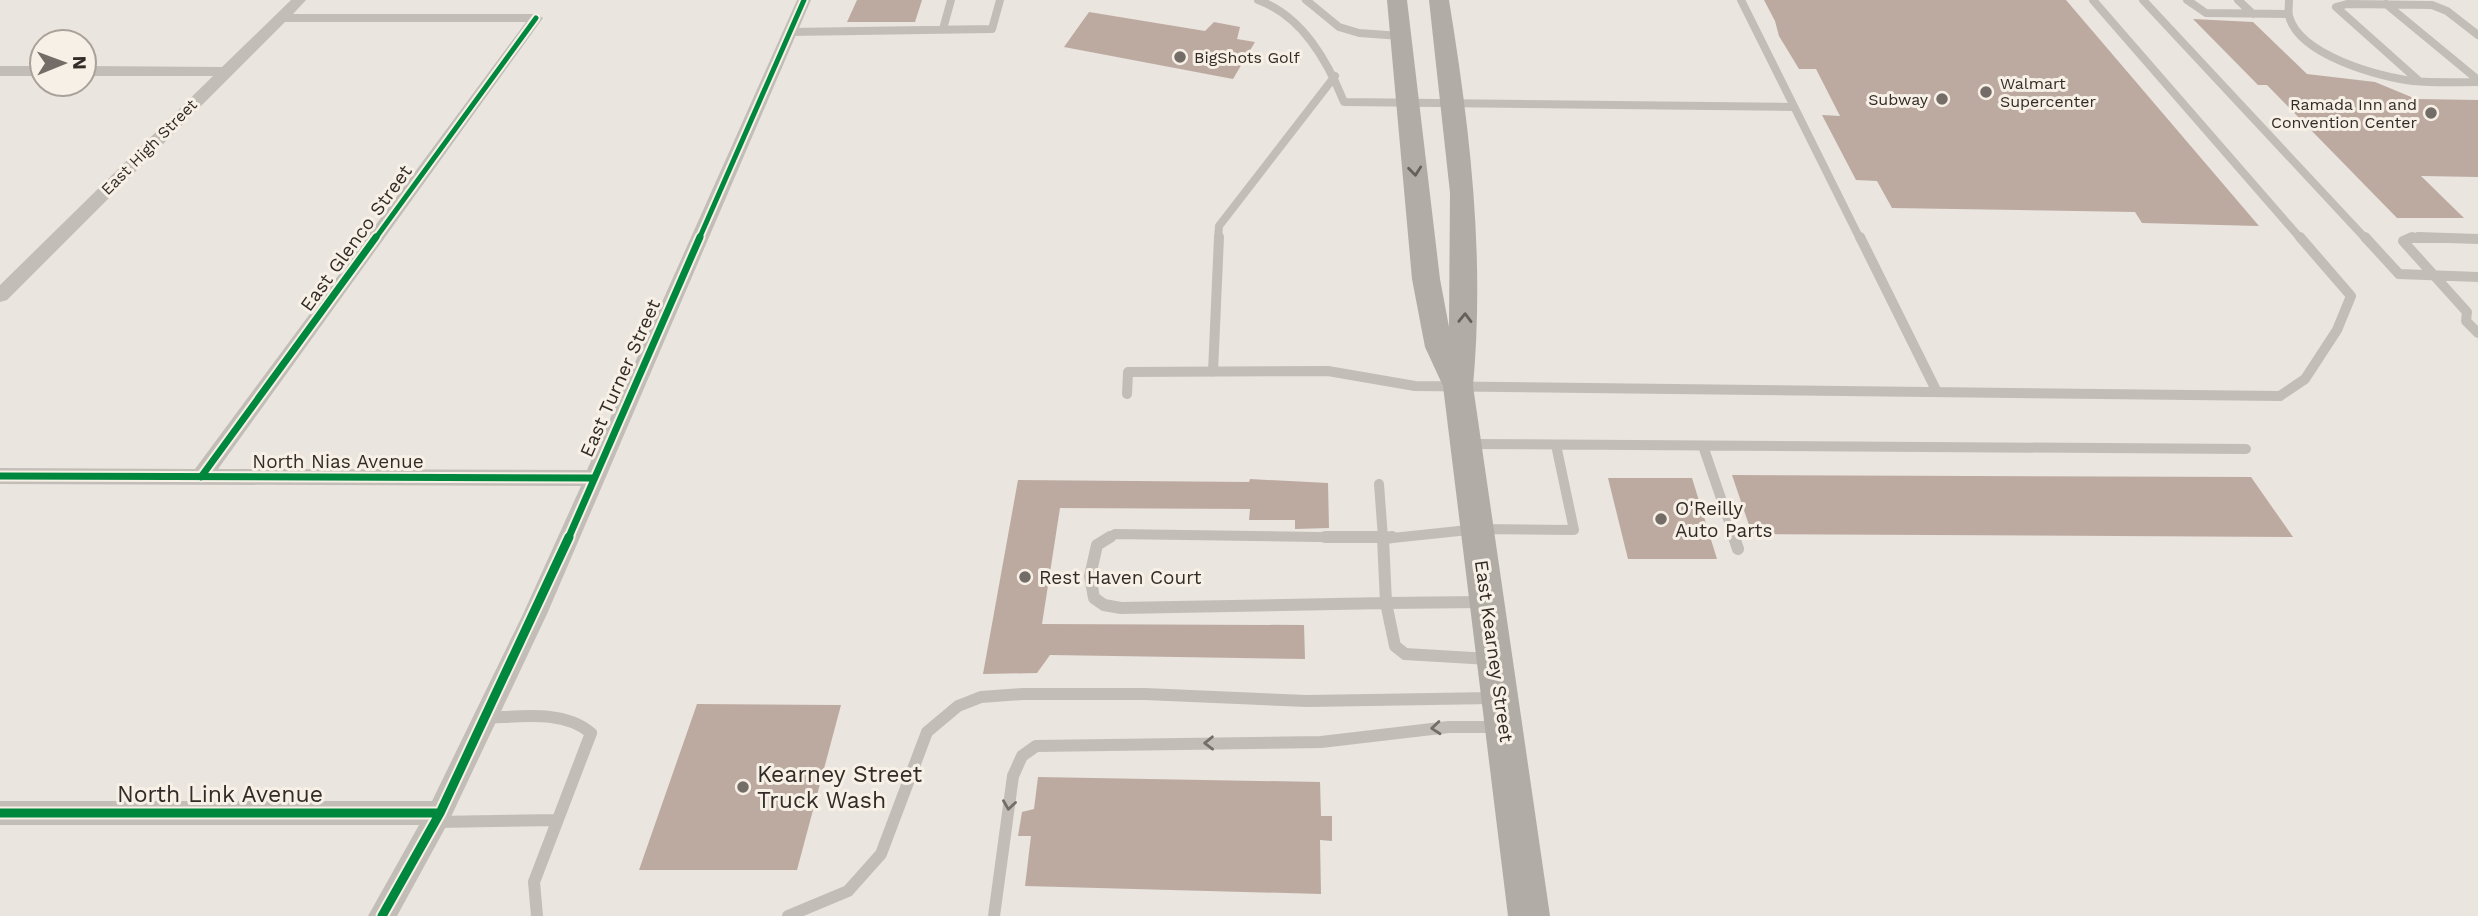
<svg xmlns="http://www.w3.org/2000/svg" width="2478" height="916" font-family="'Work Sans',sans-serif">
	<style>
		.building { fill: #bcaaa1 }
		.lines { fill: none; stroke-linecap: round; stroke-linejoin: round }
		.lane-far2 { stroke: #c3bdb8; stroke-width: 8 }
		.lane-far1 { stroke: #c3bdb8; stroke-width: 10 }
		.lane { stroke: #c3bdb8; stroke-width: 12 }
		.street { fill: #c3bdb8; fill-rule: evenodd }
		.primary { fill: #b2aca7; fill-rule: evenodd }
		.cycleway-far2-casing { stroke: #f7f0e6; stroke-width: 9 }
		.cycleway-far1-casing { stroke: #f7f0e6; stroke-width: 11 }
		.cycleway-casing { stroke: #f7f0e6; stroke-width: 13 }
		.cycleway-far2 { stroke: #00873e; stroke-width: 5 }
		.cycleway-far1 { stroke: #00873e; stroke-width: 7 }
		.cycleway { stroke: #00873e; stroke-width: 9 }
		.oneway { stroke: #665f5a }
		.oneway2 { stroke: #746d68 }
		.poi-dot { fill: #736c67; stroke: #f7f0e6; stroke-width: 2.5 }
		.labels { text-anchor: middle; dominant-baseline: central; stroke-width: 6; stroke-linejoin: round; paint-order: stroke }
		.far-poi-label { font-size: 16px; fill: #332b27; stroke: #f7f0e6; text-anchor: start }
		.far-street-label { font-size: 16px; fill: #332b27; stroke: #f7f0e6 }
		.street-label { font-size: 19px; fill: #332b27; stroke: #f7f0e6 }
		.poi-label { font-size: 19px; fill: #332b27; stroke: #f7f0e6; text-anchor: start }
		.near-poi-label { font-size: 23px; fill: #332b27; stroke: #f7f0e6; text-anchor: start }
		.near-street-label { font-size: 23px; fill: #332b27; stroke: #f7f0e6 }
	</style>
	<rect width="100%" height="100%" fill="#eae5df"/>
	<path class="building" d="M857,0h65l-7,22h-68z
		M1764,0h302l193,226 -117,-3 -7,-11 -243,-4 -15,-27 -21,-1 -34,-65 18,1 -24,-47h-17l-20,-33 -4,-15z
		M1089,12l116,19 9,-9 26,5 -3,12 18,3 -22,37 -169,-32z
		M2193,19l60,3 54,52 68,8 41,17 62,1v77l-57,-1 43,42h-67l-130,-133h-9z
		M1732,475l519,2 42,60 -541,-3z
		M1608,478h84l25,81h-89z
		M1250,479l78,4 1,45 -34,1v-9h-46l1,-11 -190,-1 -18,116 262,1 1,34 -255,-4 -13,18 -54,1 35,-194 231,2z
		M697,704l144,1 -44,165h-158z
		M1038,777l282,5 1,34h11v25l-12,-1 1,54 -296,-8 6,-50h-13l4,-24 12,-3z"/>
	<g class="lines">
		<path class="lane-far2" d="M1258,0c44,16 69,60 86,102l448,5
			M1306,0l33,27 20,6 42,3
			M1741,0l119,239
			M2093,0l208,239
			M2143,0l223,239
			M2187,0l19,13 82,1
			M2238,0l15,14
			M2289,0c0,5 -1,12 0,16 10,39 90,61 124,65 22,2 43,1 65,1
			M2386,4l92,76
			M943,29l8,-29
			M790,32l202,-3 8,-29
			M2419,81l-83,-74 11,-3 85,1 15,6 31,24
			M1218,239l1,-13 116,-150
			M2408,239h67"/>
		<path class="lane-far1" d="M1860,237l77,155
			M2365,237l34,37 79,3
			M2412,237l-9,4 64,71 -1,9 12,12
			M2418,237l60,2
			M1213,372l6,-135
			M1127,394l1,-22 200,-1 87,15 865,10 25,-17 32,-49 14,-34 -51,-59
			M1469,444l777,5
			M1703,446l32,93
			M1107,539l8,-5 268,4 -4,-54
			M1383,539l95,-10 96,1 -18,-85"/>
		<path class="lane" d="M1110,537l-13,8 -7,31 4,22 10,7 17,3 265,-5 9,43 10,8 84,5
			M1325,537h58
			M1392,537l-9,1 3,65 95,-1
			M1734,537l4,12
			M485,718c34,-1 78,-9 106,15l-57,149 3,34
			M435,822l122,-2
			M788,916l60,-25 33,-37 46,-122 31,-26 23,-9 42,-3h122l162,7 187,-3
			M994,916l19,-140 9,-20 14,-10 285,-4 128,-15h49"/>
		<path class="street" d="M291,0h15l-13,14h243l7,4 -325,451 369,1 210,-470h14l-264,614 -98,207 -52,95h-29l51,-91h-419v-24h432l91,-187 58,-128 -581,-2v-16l195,1 331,-447h-241l-278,278 -7,2v-17l213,-209h-129v-10l138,1z
			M0,66h42v10h-42z"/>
		<path class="primary" d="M1387,0h20l33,279 9,48 1,-134 -21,-193h20c21,129 36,255 24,386l77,530h-42l-65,-530 -18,-39 -13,-68z"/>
		<defs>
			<path id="cycleway-far2" d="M375,239l161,-221
				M699,239l105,-239"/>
			<path id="cycleway-far1" d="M0,476l592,2
				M201,477l175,-240
				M568,539l132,-302"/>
			<path id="cycleway" d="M0,813h440
				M382,916l58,-103 129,-276"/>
		</defs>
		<use href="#cycleway-far2" class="cycleway-far2-casing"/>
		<use href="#cycleway-far1" class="cycleway-far1-casing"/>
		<use href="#cycleway" class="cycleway-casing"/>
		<use href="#cycleway-far2" class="cycleway-far2"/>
		<use href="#cycleway-far1" class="cycleway-far1"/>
		<use href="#cycleway" class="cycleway"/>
	</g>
	<defs><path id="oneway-chevron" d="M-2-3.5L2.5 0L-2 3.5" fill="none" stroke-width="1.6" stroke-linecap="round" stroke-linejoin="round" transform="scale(1.75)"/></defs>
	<g class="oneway">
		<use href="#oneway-chevron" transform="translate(1415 171) rotate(84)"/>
		<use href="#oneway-chevron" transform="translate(1465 318) rotate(-89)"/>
	</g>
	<g class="oneway2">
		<use href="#oneway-chevron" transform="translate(1436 728) rotate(175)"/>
		<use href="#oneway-chevron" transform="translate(1209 743) rotate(179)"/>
		<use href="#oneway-chevron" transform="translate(1009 805) rotate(98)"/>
	</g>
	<g class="poi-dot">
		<circle cx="1180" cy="57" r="7"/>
		<circle cx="1986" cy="92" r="7"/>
		<circle cx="1942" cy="99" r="7"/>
		<circle cx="2431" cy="113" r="7"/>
		<circle cx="1661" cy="519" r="7"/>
		<circle cx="1025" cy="577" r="7"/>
		<circle cx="743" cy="787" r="7"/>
	</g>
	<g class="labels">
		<g class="far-poi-label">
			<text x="1194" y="57">BigShots Golf</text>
			<text x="2000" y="83">Walmart<tspan x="2000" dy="18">Supercenter</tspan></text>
			<text x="1928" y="99" text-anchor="end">Subway</text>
			<text x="2417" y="104" text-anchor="end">Ramada Inn and<tspan x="2417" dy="18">Convention Center</tspan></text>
		</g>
		<g class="far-street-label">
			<text transform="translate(149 147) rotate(-45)">East High Street</text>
		</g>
		<g class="street-label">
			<text transform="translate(356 238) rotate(-54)">East Glenco Street</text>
			<text transform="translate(620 378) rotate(-66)">East Turner Street</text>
			<text x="338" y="461">North Nias Avenue</text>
			<text transform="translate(1494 651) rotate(82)">East Kearney Street</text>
		</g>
		<g class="poi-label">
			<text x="1675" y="508">O'Reilly<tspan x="1675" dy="22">Auto Parts</tspan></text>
			<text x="1039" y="577">Rest Haven Court</text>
		</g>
		<g class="near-poi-label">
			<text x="757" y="774">Kearney Street<tspan x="757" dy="26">Truck Wash</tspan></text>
		</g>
		<g class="near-street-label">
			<text x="220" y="794">North Link Avenue</text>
		</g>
	</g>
	<g transform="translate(63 63) rotate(89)"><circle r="33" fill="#f7f0e6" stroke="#a9a19a" stroke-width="2"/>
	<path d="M0-5L12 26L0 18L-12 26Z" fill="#736c67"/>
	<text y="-10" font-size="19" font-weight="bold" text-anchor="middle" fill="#332b27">N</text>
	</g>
</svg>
